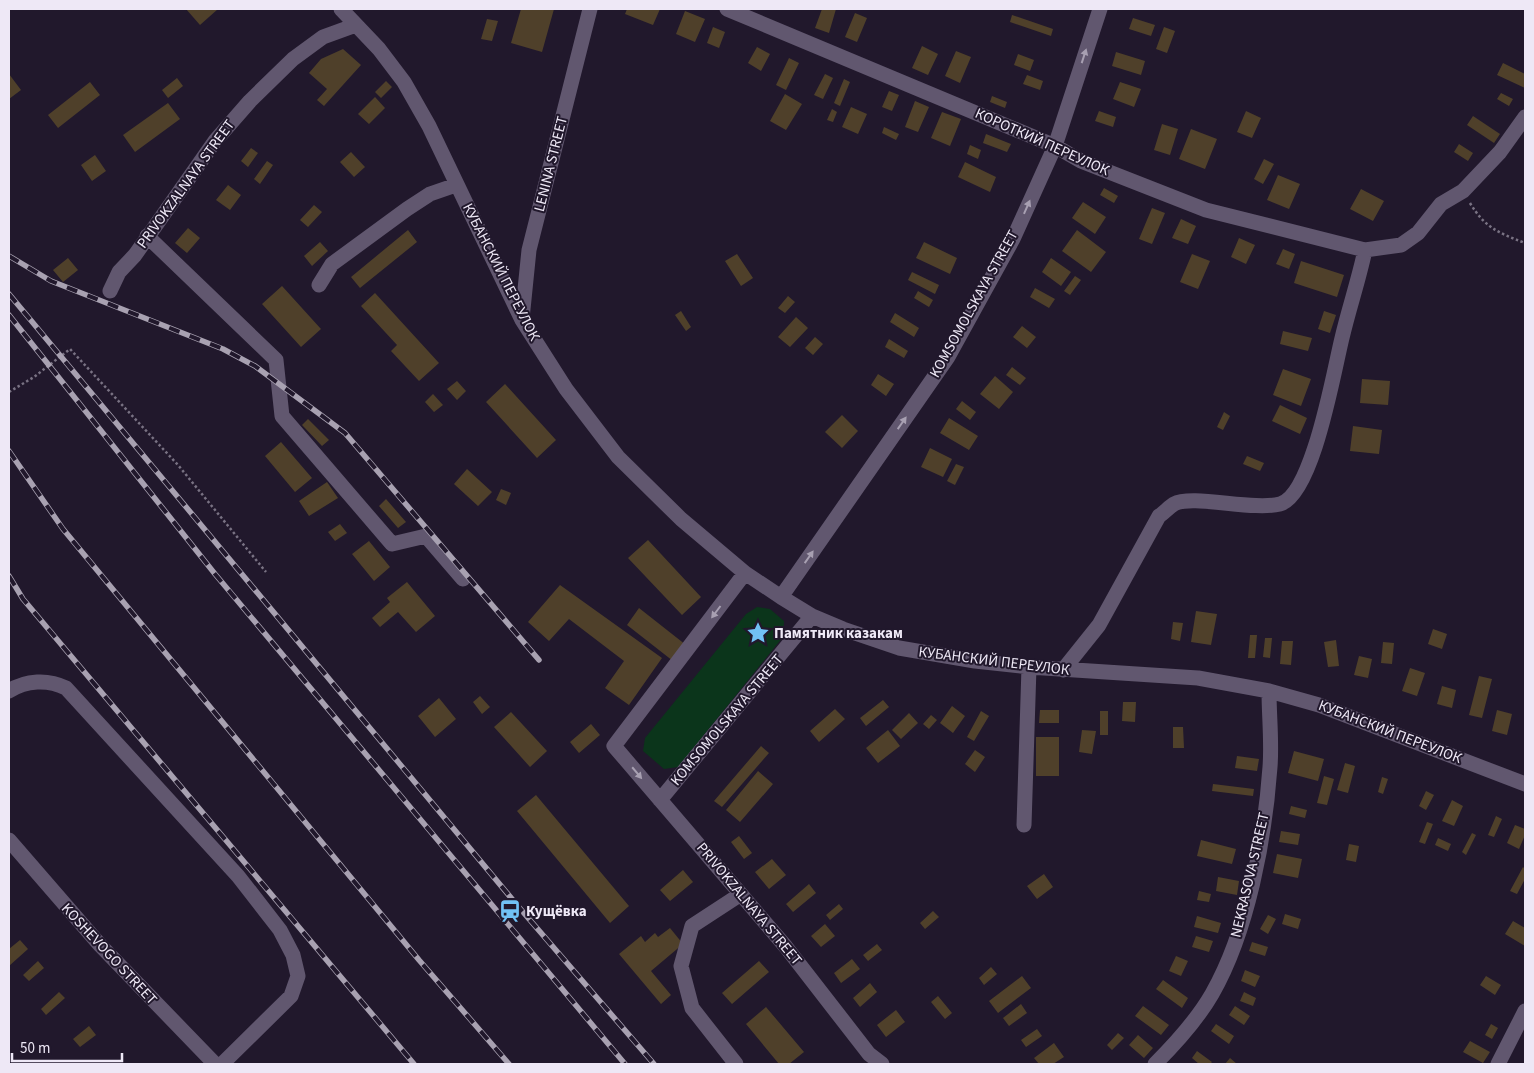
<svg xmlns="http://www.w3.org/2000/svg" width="1534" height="1073" font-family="'Source Sans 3',sans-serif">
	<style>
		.green { fill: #0b351b }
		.building { fill: #4f402a }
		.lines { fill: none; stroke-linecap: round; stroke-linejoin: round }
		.path { stroke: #797283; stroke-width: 2.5; stroke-dasharray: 2.5 2.5; stroke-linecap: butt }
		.minor { stroke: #61576f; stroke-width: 15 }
		.rail-casing { stroke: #a8a1b1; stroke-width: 5.5 }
		.rail { stroke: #21182c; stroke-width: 4; stroke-dasharray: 11; stroke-linecap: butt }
		.oneway { fill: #a8a0b2 }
		.labels { text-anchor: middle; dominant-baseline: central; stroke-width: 4; stroke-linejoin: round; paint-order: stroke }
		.street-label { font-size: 15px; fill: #eee8f6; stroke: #21182c }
		.poi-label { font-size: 15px; font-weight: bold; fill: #eee8f6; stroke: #21182c; text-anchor: start }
	</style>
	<rect width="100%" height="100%" fill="#21182c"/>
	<path class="green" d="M757,607l13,2 14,12 -1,16 -105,130 -14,2 -21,-18 2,-13 101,-124z"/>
	<path class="building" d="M186,9h32l-18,16z
		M521,9h33l-12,43 -31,-9z
		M627,9h33l-7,16 -28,-11z
		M822,9h14l-7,24 -14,-5z
		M685,11l20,8 -10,23 -19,-8z
		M855,13l12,5 -10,24 -12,-5z
		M1012,15l41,14 -2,7 -41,-14z
		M1133,18l22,7 -4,11 -22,-7z
		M487,19l11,2 -6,20 -11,-2z
		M713,27l12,5 -6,16 -12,-5z
		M1164,27l11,4 -8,22 -11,-4z
		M922,46l16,8 -10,21 -16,-7z
		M757,47l13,7 -9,17 -13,-8z
		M343,49l18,16 -37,41 -7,-6 10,-11 -18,-16 12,-14z
		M956,51l15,6 -11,26 -15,-7z
		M1116,52l29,9 -4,14 -29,-9z
		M1018,54l16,6 -4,11 -16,-6z
		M789,58l10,5 -13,27 -10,-5z
		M1503,63l22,11v14l-28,-13z
		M9,74l12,16 -12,9z
		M825,74l8,4 -10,21 -9,-4z
		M1027,75l16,6 -3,9 -17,-6z
		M177,78l6,8 -15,12 -6,-8z
		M844,79l6,3 -10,24 -6,-3z
		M386,81l6,6 -11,11 -6,-6z
		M90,82l10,13 -42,33 -10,-13z
		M1120,82l21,7 -7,18 -21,-8z
		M889,91l10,4 -7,16 -10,-4z
		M1501,93l12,6 -4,7 -12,-7z
		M785,94l17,10 -16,26 -16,-9z
		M992,96l15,6 -2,6 -15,-6z
		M375,97l10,11 -16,16 -11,-10z
		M915,101l14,6 -11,25 -13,-5z
		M168,103l12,16 -45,33 -12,-17z
		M851,107l16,7 -9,20 -16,-7z
		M832,109l5,3 -4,10 -6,-2z
		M1099,111l17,6 -3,10 -18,-6z
		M1246,111l15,7 -9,20 -15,-6z
		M942,112l19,7 -11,27 -19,-8z
		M1473,116l27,18 -6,9 -27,-18z
		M1162,124l16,5 -8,26 -16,-5z
		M884,127l15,7 -3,6 -14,-7z
		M1191,129l26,10 -12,30 -26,-10z
		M986,134l25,10 -4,8 -24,-9z
		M1459,144l14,9 -5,8 -14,-9z
		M970,145l11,5 -3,9 -11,-5z
		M251,148l7,5 -10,14 -7,-6z
		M351,152l14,15 -11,10 -14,-15z
		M95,155l11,16 -14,10 -11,-16z
		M1264,159l10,5 -11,20 -9,-5z
		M267,161l6,4 -13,19 -6,-5z
		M965,162l31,15 -6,15 -32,-15z
		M1278,175l22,9 -11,25 -22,-9z
		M228,185l13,10 -11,15 -14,-10z
		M1104,188l14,8 -4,7 -14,-8z
		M1361,189l23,12 -11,20 -23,-12z
		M1083,202l23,15 -11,17 -23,-16z
		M314,205l8,7 -14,15 -8,-7z
		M1152,208l13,5 -13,31 -13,-5z
		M1181,219l15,7 -8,18 -16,-6z
		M188,228l12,10 -13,15 -12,-10z
		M408,230l9,12 -57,46 -9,-11z
		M1077,230l29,22 -15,20 -29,-21z
		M1239,238l16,7 -9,19 -15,-7z
		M320,242l8,9 -16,15 -8,-10z
		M924,242l33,16 -7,16 -34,-16z
		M1283,249l12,5 -6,15 -13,-5z
		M737,254l16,24 -12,8 -16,-25z
		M1192,254l18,7 -12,28 -18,-7z
		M68,258l10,12 -15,12 -10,-12z
		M1051,258l20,14 -10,14 -19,-14z
		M1301,261l43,14 -7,22 -43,-14z
		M912,272l27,13 -4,9 -27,-14z
		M1075,276l6,4 -11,15 -6,-4z
		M282,286l39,43 -20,18 -39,-43z
		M1035,288l20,11 -6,9 -19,-11z
		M918,291l15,9 -4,7 -15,-9z
		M375,293l64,70 -20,18 -28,-30 6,-6 -36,-39z
		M788,296l7,6 -10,11 -7,-5z
		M681,311l10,16 -5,4 -11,-16z
		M1324,311l12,4 -6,18 -12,-4z
		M895,313l24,15 -5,9 -24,-15z
		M796,317l12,11 -18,19 -12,-10z
		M1022,326l14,11 -9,11 -14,-11z
		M1283,331l29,7 -4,13 -28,-7z
		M815,337l8,7 -10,11 -8,-7z
		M889,339l19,12 -4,7 -19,-11z
		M1012,367l14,11 -6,7 -14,-10z
		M1283,369l28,10 -10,27 -28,-11z
		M878,374l16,10 -8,12 -15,-11z
		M995,376l18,16 -14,17 -19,-15z
		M1362,379l28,2 -2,24 -28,-2z
		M457,381l9,10 -9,9 -10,-11z
		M505,384l51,56 -19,18 -51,-56z
		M433,394l10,11 -9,7 -9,-10z
		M962,401l14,11 -6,8 -14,-11z
		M1280,405l27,13 -7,16 -28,-13z
		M1224,412l6,4 -7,14 -6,-3z
		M842,415l16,16 -16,17 -17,-16z
		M949,418l29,18 -9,14 -29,-17z
		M308,419l21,21 -7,6 -20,-21z
		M1353,426l29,4 -3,24 -29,-3z
		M281,442l31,36 -17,14 -30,-36z
		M930,448l22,11 -9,18 -22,-10z
		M1247,456l17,7 -4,8 -17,-7z
		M956,464l8,3 -9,18 -8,-4z
		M467,469l25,23 -14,14 -24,-22z
		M327,482l11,16 -29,18 -10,-15z
		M501,489l10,4 -5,12 -10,-5z
		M386,499l20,23 -8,6 -19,-22z
		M340,524l7,9 -12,8 -7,-9z
		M648,540l53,57 -19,18 -54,-57z
		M369,541l21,26 -16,14 -22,-27z
		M407,582l28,34 -19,16 -18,-20 -18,15 -8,-9 18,-16 -3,-4z
		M560,585l102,73 -33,47 -24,-17 19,-27 -55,-42 -20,22 -21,-19z
		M639,608l47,37 -13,16 -46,-36z
		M1196,611l21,3 -6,31 -20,-3z
		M1173,622l10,1 -3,18 -9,-2z
		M1433,629l14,5 -5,15 -14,-5z
		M1250,635h7l-2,23h-7z
		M1265,638h7l-2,20 -7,-1z
		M1336,640l3,26 -11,1 -4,-25z
		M1282,641h11l-2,24 -11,-1z
		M1383,642l11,1 -2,21 -11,-1z
		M1359,656l13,3 -4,19 -14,-3z
		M1410,668l15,5 -8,23 -15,-5z
		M1479,676l13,3 -10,39 -13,-3z
		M1442,686l14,4 -4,18 -15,-4z
		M480,696l10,11 -8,7 -9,-12z
		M439,698l17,21 -21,18 -17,-21z
		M883,700l6,7 -23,19 -6,-8z
		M1123,702h13l-1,20 -13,-1z
		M952,706l13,10 -12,17 -13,-10z
		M835,709l10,10 -26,23 -9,-11z
		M1040,710h19v13h-20z
		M1497,710l15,4 -5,21 -15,-4z
		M981,711l8,5 -15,25 -7,-4z
		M1100,711h8v24h-8z
		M511,712l36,39 -17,16 -36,-40z
		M909,713l9,10 -17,16 -9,-9z
		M931,715l6,5 -8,9 -6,-5z
		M591,724l9,11 -21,18 -9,-11z
		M1173,727h10l1,21h-11z
		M888,730l12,16 -22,17 -12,-15z
		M1082,730l14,1 -4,23 -13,-2z
		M1036,737h23v39h-23z
		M761,746l8,7 -47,54 -8,-6z
		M975,750l10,7 -10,15 -10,-8z
		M1294,751l30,8 -6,22 -30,-8z
		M1237,756l22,3 -2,12 -22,-3z
		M1345,763l10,3 -7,27 -11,-3z
		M758,771l15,13 -33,38 -14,-12z
		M1324,776l10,3 -7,26 -10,-2z
		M1382,777l6,2 -5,15 -5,-2z
		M1213,784l41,5 -1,7 -41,-5z
		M1426,791l8,4 -8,15 -7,-4z
		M536,795l93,111 -19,17 -93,-112z
		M1452,800l11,6 -9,20 -12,-5z
		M1291,806l16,4 -2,8 -16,-4z
		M1496,816l6,3 -8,18 -6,-2z
		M1427,822l6,2 -8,20 -6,-2z
		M1515,825l10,4v6l-6,14 -12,-6z
		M1281,831l19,3 -2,11 -19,-3z
		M1472,833l4,2 -10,20 -4,-3z
		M739,836l13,17 -8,6 -13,-17z
		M1438,838l13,6 -3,7 -13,-6z
		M1201,840l35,9 -4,15 -35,-8z
		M1349,844l10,2 -3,16 -10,-2z
		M1277,854l25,5 -4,19 -25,-5z
		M772,859l14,16 -17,14 -14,-17z
		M1523,867l2,2v10l-8,15 -7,-3z
		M683,870l10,12 -23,19 -10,-11z
		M1044,874l9,13 -16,12 -10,-13z
		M1218,877l21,4 -2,14 -21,-4z
		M809,884l7,9 -23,19 -7,-8z
		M1199,891l12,3 -2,8 -12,-2z
		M839,904l4,5 -13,11 -4,-5z
		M933,911l6,6 -14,12 -5,-6z
		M1285,914l16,5 -3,10 -16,-5z
		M1268,915l8,4 -8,15 -8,-5z
		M1197,916l24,7 -3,10 -24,-6z
		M1513,921l12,7v18l-20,-12z
		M825,924l10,12 -14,11 -10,-11z
		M670,928l13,16 -32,27 20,24 -10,9 -42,-50 22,-18 4,6 10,-9 3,4z
		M1196,936l17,5 -4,11 -17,-5z
		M20,940l8,9 -19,17v-17z
		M1252,942l16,5 -3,9 -16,-5z
		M877,944l5,6 -14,11 -5,-6z
		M1176,956l12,5 -7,15 -12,-5z
		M852,959l8,10 -19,14 -7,-10z
		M38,961l6,7 -15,13 -6,-6z
		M759,961l10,11 -37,32 -10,-11z
		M991,967l6,7 -13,11 -5,-7z
		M1245,970l15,6 -5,11 -14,-6z
		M1022,976l9,12 -33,25 -9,-12z
		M1486,976l15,9 -6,10 -15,-10z
		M1163,980l25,18 -6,10 -26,-19z
		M870,983l7,9 -17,15 -7,-9z
		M59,992l6,6 -19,17 -5,-6z
		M1244,992l12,6 -3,8 -13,-5z
		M938,996l14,17 -7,6 -14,-17z
		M1021,1004l6,9 -18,13 -6,-8z
		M1143,1006l26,19 -8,10 -26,-19z
		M1235,1006l15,10 -6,9 -15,-10z
		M766,1007l38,45 -15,12h-10l-33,-40z
		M896,1010l9,12 -19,15 -9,-12z
		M1216,1024l18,12 -5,8 -18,-13z
		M1491,1024l7,4 -6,11 -7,-4z
		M89,1026l7,9 -16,12 -7,-8z
		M1037,1029l5,7 -16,11 -5,-7z
		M1118,1033l6,5 -12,12 -5,-5z
		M1138,1035l15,13 -9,10 -15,-13z
		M1470,1041l20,11 -7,11 -20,-11z
		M1054,1043l10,14 -11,7h-14l-5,-6z
		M1197,1051l15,11 -2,2h-11l-7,-6z
		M1230,1058l7,6h-12z"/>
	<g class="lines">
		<path class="path" d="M1470,203c15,25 29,30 55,40
			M9,392l25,-15 36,-28 108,116 88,107"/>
		<path class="minor" d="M341,9l38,40 25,33 25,44 93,194 44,69 52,68 63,62 64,54 36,24 31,19 31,13 56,19 76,13 54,6 169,11 71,13 50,14 206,79
			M727,9l328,137 26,15 125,49 159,40 36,-5 17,-12 23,-29 22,-13 37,-39 25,-35
			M147,236l129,124 6,56 110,128 34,-8 37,43
			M319,285l13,-21 75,-55 23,-15 26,-9
			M110,291l9,-19 16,-17 80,-114 35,-40 43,-42 30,-22 33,-12
			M522,319l7,-69 61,-241
			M745,573l-131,173 172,201 83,107 13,10
			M781,597l167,-240 65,-118 42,-93 45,-137
			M1063,670l36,-45 60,-109c5,-3 10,-9 15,-12 18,-10 79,7 106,0 33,-9 54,-134 62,-166 7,-30 17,-59 23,-88
			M9,691c17,-11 39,-12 57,-3l172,188 42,54 13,25 5,21 -7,20 -69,68
			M660,800l152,-184
			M1024,825l5,-158
			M9,840l91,105 115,119
			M736,1064l-44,-56 -11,-42 11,-40 49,-32
			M1155,1064c21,-21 42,-44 57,-70 36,-63 53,-156 58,-227 2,-25 -1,-51 -1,-76
			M1498,1064l27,-53"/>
		<defs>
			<path id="rail" d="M9,256l42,25 172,68 32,17 90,67 194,227
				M9,294l508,611 137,159
				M9,315l206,259 410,490
				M9,451l54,78 356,431 90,104
				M9,576l14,23 391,465"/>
		</defs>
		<use href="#rail" class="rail-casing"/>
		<use href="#rail" class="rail"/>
	</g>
	<defs><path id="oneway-solid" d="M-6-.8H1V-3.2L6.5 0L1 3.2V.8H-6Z" transform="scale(1.25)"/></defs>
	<g class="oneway">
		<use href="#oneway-solid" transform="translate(1084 56) rotate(-72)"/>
		<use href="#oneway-solid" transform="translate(1027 207) rotate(-66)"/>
		<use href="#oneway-solid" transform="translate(902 423) rotate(-55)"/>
		<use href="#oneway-solid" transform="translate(809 557) rotate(-55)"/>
		<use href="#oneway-solid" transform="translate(716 612) rotate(127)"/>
		<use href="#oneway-solid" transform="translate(637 773) rotate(50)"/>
	</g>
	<defs>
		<symbol id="sight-bare" viewBox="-9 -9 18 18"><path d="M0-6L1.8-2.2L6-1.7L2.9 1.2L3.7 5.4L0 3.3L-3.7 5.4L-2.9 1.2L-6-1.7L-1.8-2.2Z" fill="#71c1f5" stroke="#21182c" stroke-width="2.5" paint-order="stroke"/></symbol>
		<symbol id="station-bare" viewBox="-9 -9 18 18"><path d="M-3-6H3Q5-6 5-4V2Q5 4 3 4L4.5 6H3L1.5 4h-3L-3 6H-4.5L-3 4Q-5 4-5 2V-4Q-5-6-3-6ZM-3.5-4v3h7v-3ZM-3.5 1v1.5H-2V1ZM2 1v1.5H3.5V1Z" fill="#71c1f5" stroke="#21182c" stroke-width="2.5" paint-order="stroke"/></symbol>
	</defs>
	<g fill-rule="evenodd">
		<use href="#sight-bare" x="742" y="617" width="32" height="32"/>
		<use href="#station-bare" x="494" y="895" width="32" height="32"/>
	</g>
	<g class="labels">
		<g class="street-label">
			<text transform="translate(1042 142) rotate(24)">КОРОТКИЙ ПЕРЕУЛОК</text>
			<text transform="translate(551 164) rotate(-76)">LENINA STREET</text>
			<text transform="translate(186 184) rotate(-54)">PRIVOKZALNAYA STREET</text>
			<text transform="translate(501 272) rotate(63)">КУБАНСКИЙ ПЕРЕУЛОК</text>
			<text transform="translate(974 304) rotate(-61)">KOMSOMOLSKAYA STREET</text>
			<text transform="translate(994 661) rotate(7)">КУБАНСКИЙ ПЕРЕУЛОК</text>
			<text transform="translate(727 720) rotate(-50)">KOMSOMOLSKAYA STREET</text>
			<text transform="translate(1390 732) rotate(21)">КУБАНСКИЙ ПЕРЕУЛОК</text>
			<text transform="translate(1250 875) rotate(-77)">NEKRASOVA STREET</text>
			<text transform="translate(749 904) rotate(50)">PRIVOKZALNAYA STREET</text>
			<text transform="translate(109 954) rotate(47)">KOSHEVOGO STREET</text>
		</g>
		<g class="poi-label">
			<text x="774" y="633">Памятник казакам</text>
			<text x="526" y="911">Кущёвка</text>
		</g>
	</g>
	<rect width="1534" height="1073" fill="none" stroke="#eee8f6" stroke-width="20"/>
	<path d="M12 1053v8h110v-8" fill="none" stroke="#eee8f6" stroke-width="2.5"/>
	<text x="20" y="1053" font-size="15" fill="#eee8f6" stroke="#21182c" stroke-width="4" paint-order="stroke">50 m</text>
</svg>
